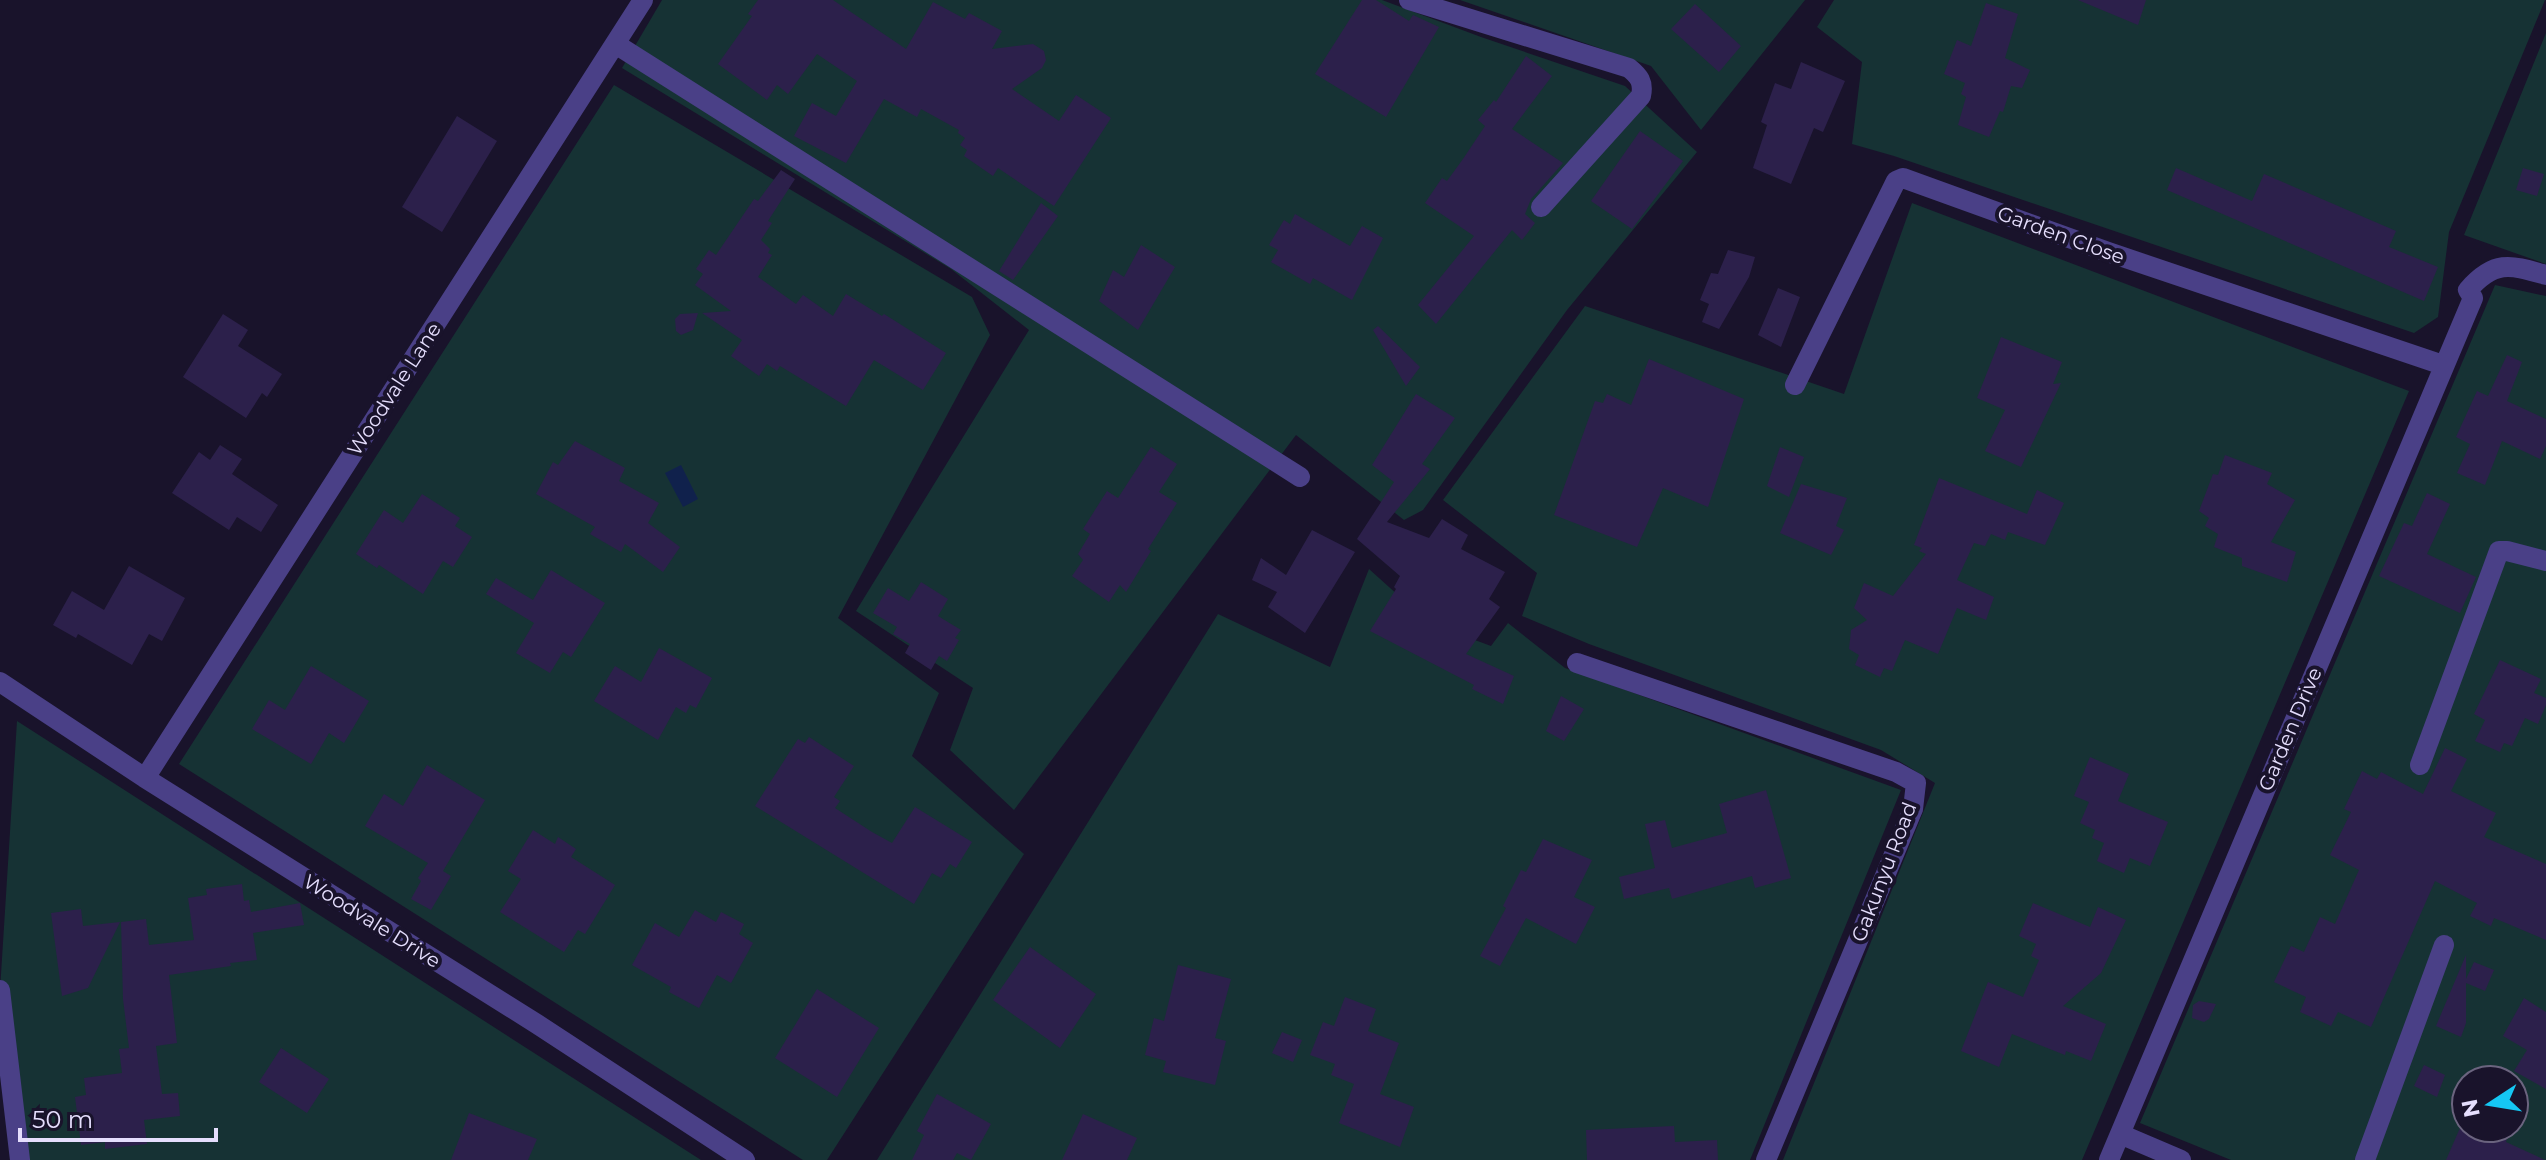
<svg xmlns="http://www.w3.org/2000/svg" width="2546" height="1160" font-family="Montserrat,sans-serif">
	<style>
		.green { fill: #163234; fill-rule: evenodd }
		.water { fill: #10214c }
		.building { fill: #2c204b }
		.lines { fill: none; stroke-linecap: round; stroke-linejoin: round }
		.minor { stroke: #4a4087; stroke-width: 20 }
		.tertiary { stroke: #4a4087; stroke-width: 20 }
		.labels { text-anchor: middle; dominant-baseline: central; stroke-width: 8; stroke-linejoin: round; paint-order: stroke }
		.street-label { font-size: 20px; fill: #e5defd; stroke: #19132b }
	</style>
	<rect width="100%" height="100%" fill="#19132b"/>
	<path class="green" d="M662,0h720l99,37 144,49 72,66 -130,158 -144,200 -19,10 -108,-85 -282,375 -64,-60 23,-62 -117,-77 173,-281 -78,-61 -329,-201z
		M1460,0h345l-104,130 -50,-64z
		M1834,0h711l-96,232 -11,85 -24,16 -520,-177 -42,-12 10,-82 -45,-35z
		M2546,33v231l-82,-29z
		M614,85l358,212 18,38 -152,283 101,75 -27,63 112,98 -197,306h-24l-624,-396z
		M1912,203l497,188 -327,769h-299l152,-377 -54,-33 -292,-106 -67,-28 15,-43 -94,-73 142,-194 259,88z
		M2495,285l51,11v864h-315l-91,-37zM2466,1080h48v48h-48z
		M1369,569l60,54 62,23 17,-23 57,45 336,122 -151,370h-873l341,-546 112,53z
		M17,721l684,439h-677l-24,-170z"/>
	<path class="water" d="M681,465l17,34 -15,8 -18,-34z"/>
	<path class="building" d="M758,0h75l73,49 27,-47 32,17 4,-6 33,18 -10,18 41,-5 11,7 2,9 -4,8 -30,21 47,32 17,-26 35,23 -57,88 -56,-38 -5,8 -29,-20 3,-6 -7,-5 5,-7 -7,-5 1,-3 -38,-21 -4,8 -33,-18 -38,64 -52,-27 18,-33 24,13 21,-35 -40,-27 -29,40 -11,-9 -10,15 -49,-36 34,-48 -4,-2z
		M1362,0h14l33,21 4,-6 26,12 -53,90 -71,-43z
		M2078,0h68l-8,25z
		M1986,3l32,11 -13,44 25,12 -8,18 -11,-2 -8,26 -3,-1 -11,26 -31,-12 8,-28 -5,-3 4,-11 -21,-9 13,-34 14,6z
		M1695,4l46,42 -22,26 -48,-43z
		M1526,56l26,20 -40,53 51,34 -32,36 -6,15 10,9 -13,17 -10,-10 -76,94 -18,-19 56,-69 -49,-33 17,-25 5,3 16,-22 22,-33 -7,-6 16,-20 2,2z
		M1801,62l44,19 -22,51 -9,-4 -23,56 -38,-16 14,-43 -6,-3 14,-39 16,6z
		M457,116l40,25 -55,91 -40,-25z
		M1640,131l43,30 -51,68 -41,-28z
		M2176,168l76,33 12,-27 132,57 -7,16 49,20 -14,34 -257,-111z
		M2523,168l21,6 -7,22 -21,-6z
		M781,170l14,9 -27,42 4,2 -11,17 9,9 -2,4 4,2 -14,22 38,27 7,-9 30,21 13,-22 36,22 2,-2 62,39 -23,37 -49,-30 -28,46 -66,-40 -3,5 -10,-7 -8,12 -28,-20 11,-16 -40,-27 29,-2 -36,-26 8,-11 -7,-5 13,-19 7,5 38,-56 4,2z
		M1041,203l17,13 -45,64 -14,-9z
		M1295,214l55,32 12,-20 21,12 -31,62 -39,-22 -3,6 -39,-22 7,-12 -9,-5 15,-25 6,4z
		M1141,245l34,22 -37,63 -39,-29 14,-31 11,7z
		M1728,250l27,7 -6,20 -30,52 -17,-7 7,-18 -9,-4 11,-27 7,1z
		M1778,288l22,9 -19,50 -23,-12z
		M698,313l-5,17 -12,5 -5,-4 -1,-12 5,-5z
		M223,314l25,16 -10,16 44,28 -15,23 -5,-4 -16,25 -63,-41z
		M1378,326l42,41 -14,19 -33,-56z
		M2001,337l61,25 -9,22 8,-1 -40,84 -36,-16 20,-41 -28,-12z
		M2507,355l15,7 -15,39 39,18v27l-6,13 -38,-18 -17,44 -28,-12 13,-29 -14,-7 21,-46 11,5z
		M1649,359l95,40 -36,108 -45,-19 -26,59 -83,-32 41,-114 8,2 4,-9 24,11z
		M1416,394l39,24 -33,46 8,5 -43,53 42,16 13,-19 26,16 -7,14 44,23 -16,27 11,8 -34,47 48,22 -11,28 -31,-15 2,-4 -104,-54 26,-42 -2,-2 6,-11 -43,-37 37,-57 -22,-17z
		M575,441l50,27 -6,13 40,22 -11,20 32,24 -17,25 -38,-28 -4,8 -31,-18 5,-7 -59,-33 17,-32 5,3z
		M220,445l22,14 -10,15 46,31 -17,27 -24,-15 -8,13 -57,-37 27,-41 11,8z
		M1151,447l26,17 -18,28 18,11 -29,46 3,2 -25,41 -6,-7 -11,17 -37,-26 11,-16 -5,-6 12,-20 -7,-5 24,-38 11,7z
		M1780,447l24,10 -15,40 -22,-11z
		M2225,455l47,18 -5,11 28,16 -24,42 25,10 -9,30 -45,-16v-8l-28,-11 4,-13 -13,-8 4,-8 -10,-7 14,-37 5,1z
		M1939,478l88,36 10,-24 27,13 -19,42 -37,-13 -3,8 -14,-6 -6,12 -11,-3 -17,37 37,17 -8,23 -29,-12 -19,46 -33,-14 -13,31 -8,-3 -4,9 -25,-12 4,-10 -10,-6 2,-19 16,-10 -13,-12 10,-25 29,13 33,-42 -7,-3 3,-3 -8,-3z
		M1801,484l46,14 -11,28 8,4 -13,25 -51,-22z
		M2427,493l23,11 -23,50 49,23 -16,36 -81,-37 25,-53 8,3z
		M422,494l38,24 -5,8 17,11 -19,30 -10,-6 -20,33 -44,-29 -2,3 -21,-14 28,-44 19,13z
		M1312,530l43,22 -50,81 -37,-26 9,-15 -25,-12 9,-22 25,17z
		M129,566l56,32 -23,43 -13,-7 -17,31 -54,-31 -2,4 -23,-13 19,-34 32,19z
		M551,570l54,33 -34,54 -8,-5 -13,21 -34,-20 18,-30 -48,-29 10,-16 37,22z
		M921,582l27,17 -10,17 23,14 -6,8 4,2 -12,21 -8,-5 -8,14 -26,-17 5,-9 -17,-10 4,-7 -24,-14 15,-25 21,13z
		M659,648l53,30 -16,30 -6,-3 -4,8 -10,-6 -18,33 -64,-39 21,-35 26,16z
		M2500,660l41,19 -7,14 12,5v7l-8,19 -13,-6 -13,28 -8,-3 -4,9 -25,-11 10,-21 -11,-6z
		M311,666l58,35 -25,42 -15,-10 -18,31 -59,-35 17,-29 16,10z
		M1561,696l23,13 -20,32 -18,-10z
		M809,737l45,29 -20,31 6,4 -5,7 37,24 20,11 23,-36 57,35 -16,26 -6,-4 -9,14 -9,-5 -18,31 -159,-98 43,-67 7,4z
		M2445,748l22,11 -16,32 45,22 -12,24 62,27v76l-52,-22 -3,8 -21,-10 7,-13 -42,-22 -64,146 -33,-15 -7,14 -31,-14 6,-15 -32,-15 17,-36 13,6 16,-35 15,7 24,-54 -29,-15 21,-43 -7,-3 18,-38 15,8 4,-7 42,22z
		M2090,757l39,17 -11,27 50,21 -18,44 -20,-8 -6,15 -27,-12 7,-18 -12,-5 3,-8 -15,-7 9,-21 -15,-6z
		M427,765l58,35 -42,71 8,5 -20,34 -20,-11 10,-18 -3,-3 10,-15 -63,-37 19,-32 19,12z
		M1766,790l25,88 -36,10 -3,-12 -80,23 -3,-11 -45,11 -5,-22 36,-9 -10,-44 20,-4 7,28 55,-15 -8,-29z
		M533,830l22,14 3,-7 18,12 -5,8 44,28 -30,49 -7,-4 -14,22 -64,-40 21,-33 -13,-8z
		M1543,839l49,21 -18,37 21,10 -19,37 -50,-26 -26,48 -20,-10 26,-48 -3,-2 18,-36 5,2z
		M242,884l2,17 5,-1 2,12 49,-9 4,22 -51,8 4,27 -27,3 1,3 -62,9 8,68 -21,3 6,48 16,-1 2,23 -36,4 3,24 -42,5v-7l-24,3 -6,-48 11,-2 -2,-17 38,-5 -3,-24 10,-1 -6,-49 -2,-77 25,-3 3,26 45,-5 -6,-42 19,-3 -1,-6z
		M2033,903l57,24 8,-20 28,13 -25,53 -38,33 43,18 -15,37 -25,-10 -1,4 -53,-21 -13,33 -38,-16 27,-69 35,15 16,-37 -8,-4 5,-12 -17,-8z
		M81,909l2,17 37,-4 -32,66 -26,8 -11,-83z
		M695,910l21,12 5,-10 23,12 -5,10 14,9 -22,40 -14,-8 -18,33 -30,-16 2,-5 -39,-22 23,-42 24,14z
		M1030,947l66,47 -36,54 -67,-48z
		M2466,955v24l8,-17 20,8 -9,21 -19,-8v40l-5,14 -25,-11z
		M1178,965l53,14 -16,59 11,3 -11,44 -52,-13 3,-11 -21,-6 9,-37 10,3z
		M817,989l62,39 -42,69 -62,-39z
		M1345,997l31,12 -8,22 31,12 -19,51 34,13 -14,40 -61,-24 15,-39 -23,-9 4,-11 -25,-9 13,-33 11,4z
		M2524,998l22,14v77l-32,-18 13,-21 -24,-14z
		M2199,1001l17,3 -7,15 -5,3 -12,-4 1,-13z
		M1282,1032l20,8 -9,22 -21,-9z
		M281,1048l48,31 -22,34 -48,-31z
		M2424,1065l21,10 -8,22 -23,-11z
		M937,1094l54,30 -20,36 -14,-7 -4,7h-41l12,-25 -7,-4z
		M469,1113l68,26 -9,21h-77z
		M1083,1114l54,24 -10,22h-65z
		M1674,1126l1,16 42,-2 1,20h-131l-1,-30z
		M2460,1128h50l-4,14 39,18h-99z"/>
	<g class="lines">
		<path class="minor" d="M1409,0l220,68c10,8 15,14 12,28l-100,111
			M617,45l683,432
			M1795,385l101,-204 7,-3 205,74 335,113
			M1577,663l319,109 20,11 -3,26 -147,351
			M0,682l145,96 392,246 208,136
			M2420,765l79,-214h8l39,10
			M145,778l498,-778
			M2120,1134l61,26
			M2109,1160l364,-862 -5,-8c27,-31 43,-25 78,-15
			M2365,1160l79,-215"/>
		<path class="tertiary" d="M0,990l20,170"/>
	</g>
	<g class="labels">
		<g class="street-label">
			<text transform="translate(2061 235) rotate(20)">Garden Close</text>
			<text transform="translate(394 389) rotate(-57)">Woodvale Lane</text>
			<text transform="translate(2290 729) rotate(-67)">Garden Drive</text>
			<text transform="translate(1884 872) rotate(-69)">Gakunyu Road</text>
			<text transform="translate(372 921) rotate(32)">Woodvale Drive</text>
		</g>
	</g>
	<g transform="translate(2490 1104) rotate(258)"><circle r="38" fill="#19132b" stroke="#6b647f" stroke-width="2"/>
	<path d="M0-6L14 30L0 20L-14 30Z" fill="#15c7f3"/>
	<text y="-12" font-size="22" font-weight="bold" text-anchor="middle" fill="#e5defd">N</text>
	</g>
	<path d="M20 1128v12h196v-12" fill="none" stroke="#e5defd" stroke-width="4"/>
	<text x="32" y="1128" font-size="24" fill="#e5defd" stroke="#19132b" stroke-width="6" paint-order="stroke">50 m</text>
</svg>
